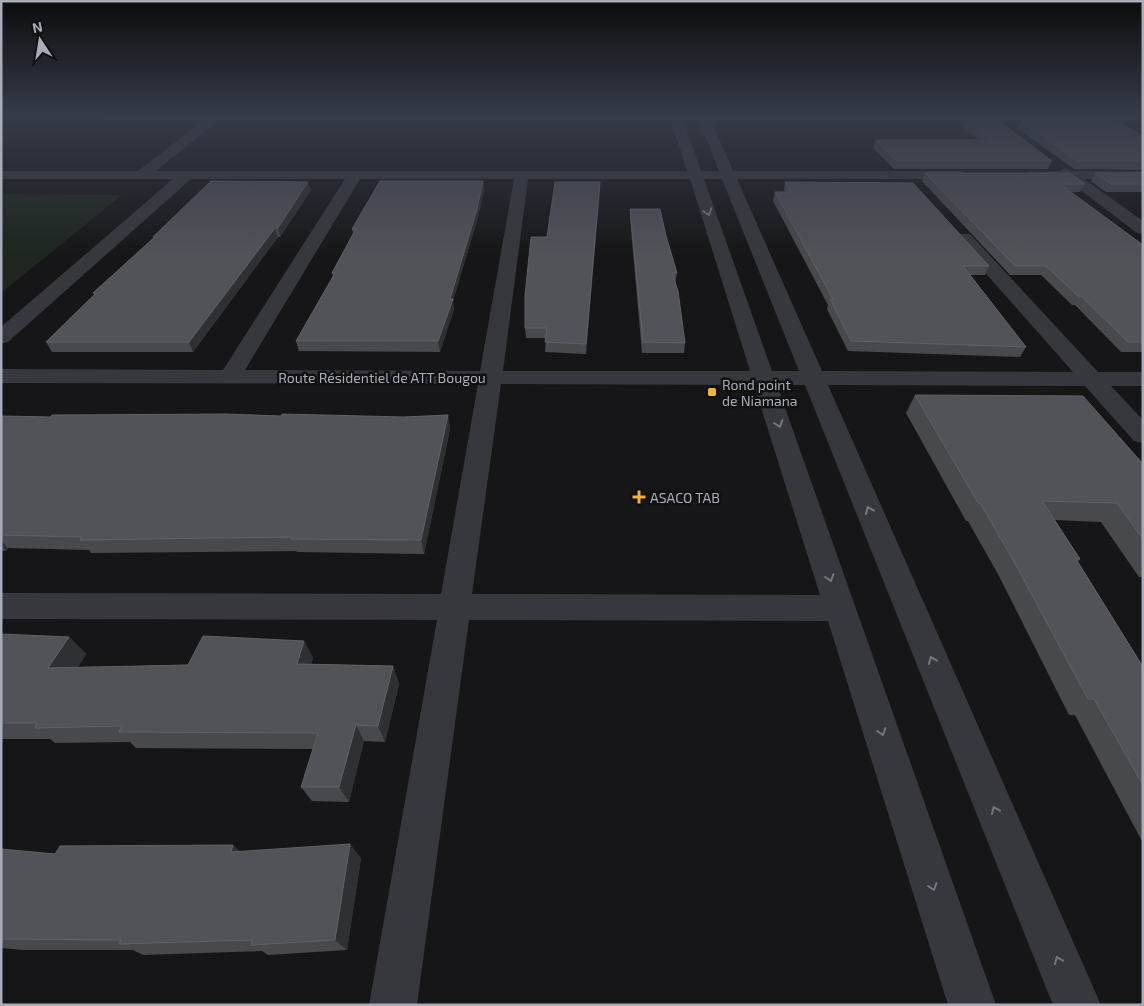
<svg xmlns="http://www.w3.org/2000/svg" width="1144" height="1006" font-family="'Exo 2',sans-serif">
	<style>
		.green { fill: #1e261f }
		.lines { fill: none; stroke-linecap: round; stroke-linejoin: round }
		.minor { fill: #37383d; fill-rule: evenodd }
		.wall { fill: #47494d }
		.shaded-wall { fill: #2f3033 }
		.building { fill: #525359; stroke: #5f6168 }
		.oneway { stroke: #757881 }
		.poi-dot { fill: #f2b134; stroke: #111113; stroke-width: 2 }
		.labels { text-anchor: middle; dominant-baseline: central; stroke-width: 5; stroke-linejoin: round; paint-order: stroke }
		.street-label { font-size: 14px; fill: #a8adb8; stroke: #111113 }
		.poi-label { font-size: 14px; fill: #a8adb8; stroke: #111113; text-anchor: start }
	</style>
	<rect width="100%" height="100%" fill="#161618"/>
	<path class="green" d="M1,194l121,1 -121,98z"/>
	<g class="lines">
		<path class="minor" d="M97,116h1046v5l-432,-1 22,51h229l5,1 2,3 -2,3 -5,1h-225l85,192 251,1 -115,-130 -2,-4 2,-4h12l128,138h45v14h-32l32,34v23l-9,-2 -49,-55 -257,-1 273,620h-48l-248,-620h-28l219,620h-48l-120,-384 -359,-1 -52,385h-48l68,-385 -436,-1v-26l440,1 37,-210 -477,-1v-14l222,1 122,-191h-154l-183,163 -7,2v-17l172,-148h-172v-8h137l66,-51h-101zM219,120h452l16,51h-531zM683,120h16l20,51h-18zM360,179h154l-34,192 -235,-1zM528,179h162l60,192h-247zM704,179h18l77,192h-27zM501,384l253,1 66,210 -348,-1z
			M1065,168l7,3h71v8h-59l59,42v13l-6,-1 -71,-54 -36,-1 -2,-3 2,-3 29,-1z"/>
	</g>
	<path class="wall" d="M966,120l86,41 -4,8h-154l-21,-21 3,-8h103l-16,-12z
		M1021,121l122,15v34l-69,-1 -57,-41z
		M925,173l160,11 -5,8h-9l72,53v107h-22l-46,-47h-3l-31,-30h-31l-88,-94z
		M1095,173h48v19h-37l-15,-11z
		M483,181l1,9 -6,27 -25,84 1,8 -14,43 -141,-1 -3,-10 37,-64 -1,-4 21,-40 -1,-4z
		M600,182l-14,172 -41,-2 1,-14h-20l-1,-10 22,-91z
		M785,182l204,84 -4,9h-15l56,72 -6,10 -172,-6 -21,-42 1,-4 -55,-104 2,-9h10l-1,-2z
		M311,190l-31,47h-2l-85,115h-141l-6,-10 48,-47 -1,-2 60,-55v-1z
		M630,209l36,27 11,37 -2,10 10,60 -1,10h-42l-12,-135z
		M915,395l228,69v113h-4l-38,-55 -46,-2 25,39 -2,3 65,105v176l-68,-128h-6l-70,-139 -31,-55h-2l-60,-108z
		M448,415l2,14 -26,125 -127,-2 -1,-1 -205,2 -2,-3 -81,-2 -2,3 -5,-1v-134l49,1h354z
		M1,634l68,3 17,17 -8,13 110,-2 116,-24 9,17 -2,6 82,2 6,18 -14,58 -21,-1 -15,61 -37,-1 -11,-14 12,-38 -177,-1 -6,-6 -75,1 -5,-4h-49z
		M1,849l54,5 186,-2 120,6 -14,92 -79,5 -6,-4 -119,4 -10,-5h-110l-22,-2z"/>
	<path class="shaded-wall" d="M483,181l1,9 -6,27 -25,84 1,8 -14,43 -2,-11z
		M308,182l3,8 -31,47 -2,-9z
		M600,182v9l-14,163v-10z
		M275,228l3,9 -85,115 -4,-10z
		M448,415l2,14 -26,125 -3,-14z
		M1,541l7,7 -2,3 -5,-6z
		M69,637l17,17 -19,31 -19,-17z
		M304,641l9,17 -6,23 -10,-17z
		M393,666l6,18 -14,58 -7,-16z
		M356,725l8,16 -15,61 -10,-15z
		M350,844l11,14 -14,92 -12,-10z
		M233,845l16,14 -18,-7z"/>
	<path class="building" d="M966,120h32l54,41h-155l-21,-21h116z
		M1021,121h96l26,15v25h-65z
		M925,173h145l15,11h-25l83,61v97h-15l-47,-46h-3l-32,-30h-31z
		M1095,173h48v11h-32z
		M211,181l97,1 -30,46h-3l-86,114h-143l50,-49h-3l62,-56h-2z
		M380,181h103l-6,28 -27,90h3l-15,42h-142l39,-68h-3l24,-44h-4z
		M555,182h45l-14,162 -41,-2 2,-14h-22v-32l6,-59h16z
		M785,182l128,1 76,83h-26l63,81 -175,-6 -21,-42h3l-58,-107h16z
		M630,209h30l6,27 11,37h-5l6,18 7,52 -42,-1z
		M915,395l168,1 60,68v75l-26,-36 -75,-2 38,58h-4l67,108v118l-49,-86h-6l-76,-141 -32,-55h-2z
		M225,414l56,2 1,-2 122,3 44,-2 -27,125 -130,-1v-2l-211,3 2,-3 -81,-2v-119l49,1 2,-2z
		M1,634l68,3 -21,31 140,-3 15,-29 101,5 -7,23 96,2 -15,60 -22,-1 -17,62h-38l17,-54 -199,-1 3,-6 -87,2 2,-5h-36z
		M350,844l-15,96 -84,5 1,-5 -133,4 2,-4 -120,-1v-90l54,5 5,-8 173,-1 -2,7z"/>
	<defs><path id="oneway-chevron" d="M-2-3.5L2.5 0L-2 3.5" fill="none" stroke-width="1.6" stroke-linecap="round" stroke-linejoin="round" transform="scale(1.25)"/></defs>
	<g class="oneway">
		<use href="#oneway-chevron" transform="translate(708 212) rotate(72)"/>
		<use href="#oneway-chevron" transform="translate(779 424) rotate(72)"/>
		<use href="#oneway-chevron" transform="translate(869 510) rotate(-113)"/>
		<use href="#oneway-chevron" transform="translate(830 578) rotate(72)"/>
		<use href="#oneway-chevron" transform="translate(932 660) rotate(-113)"/>
		<use href="#oneway-chevron" transform="translate(882 732) rotate(72)"/>
		<use href="#oneway-chevron" transform="translate(995 810) rotate(-113)"/>
		<use href="#oneway-chevron" transform="translate(933 887) rotate(72)"/>
		<use href="#oneway-chevron" transform="translate(1058 960) rotate(-113)"/>
	</g>
	<linearGradient id="sky" x2="0" y2="1"><stop stop-color="#0c0c0d"/><stop offset="0.45" stop-color="#363c48"/><stop offset="1" stop-color="#363c48" stop-opacity="0"/></linearGradient>
	<rect width="1144" height="257" fill="url(#sky)"/>
	<g class="poi-dot">
		<rect x="707" y="387" width="10" height="10" rx="2.5"/>
		<path d="M636.5 489.5h5v5h5v5h-5v5h-5v-5h-5v-5h5z"/>
	</g>
	<g class="labels">
		<g class="street-label">
			<text x="382" y="377">Route Résidentiel de ATT Bougou</text>
		</g>
		<g class="poi-label">
			<text x="722" y="384">Rond point<tspan x="722" dy="16">de Niamana</tspan></text>
			<text x="650" y="497">ASACO TAB</text>
		</g>
	</g>
	<rect width="1144" height="1006" fill="none" stroke="#a8adb8" stroke-width="5"/>
	<g transform="translate(40 40) rotate(348)" stroke="#111113" stroke-width="4" paint-order="stroke">
	<path d="M0-4L9 19L0 12L-9 19Z" fill="#a8adb8"/>
	<text y="-8" font-size="14" font-weight="bold" text-anchor="middle" fill="#a8adb8">N</text>
	</g>
</svg>
